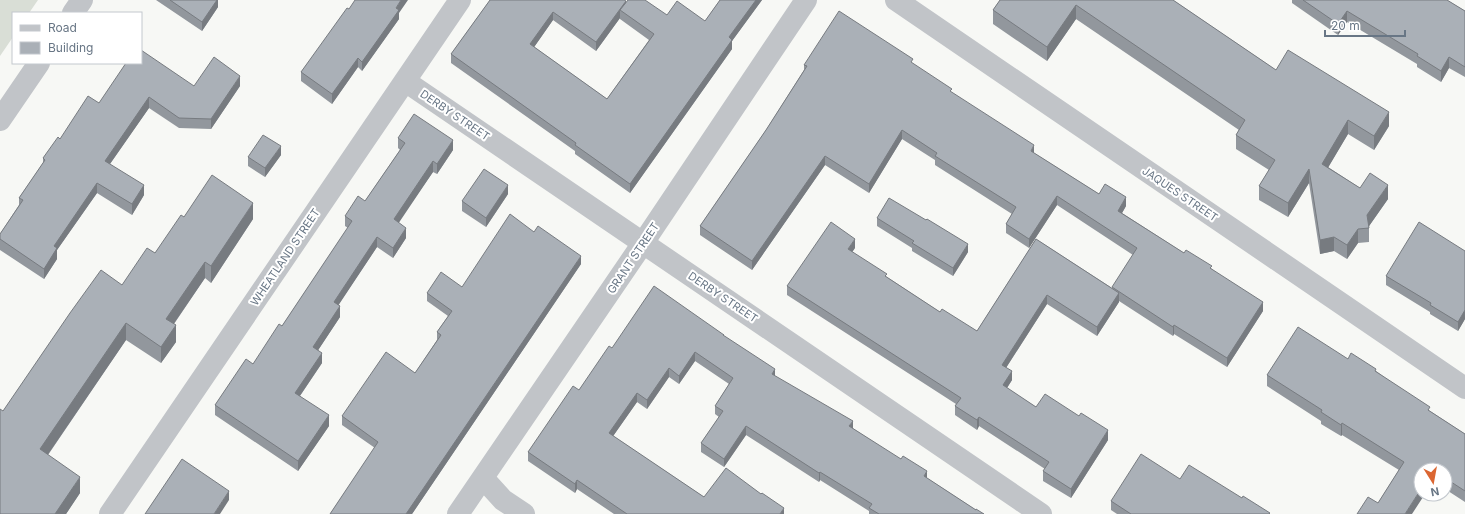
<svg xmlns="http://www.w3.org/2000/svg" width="1465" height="514" font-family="Inter,sans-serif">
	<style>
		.green { fill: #d9ded6 }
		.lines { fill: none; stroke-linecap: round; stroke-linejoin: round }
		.minor { stroke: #c1c4c8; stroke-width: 22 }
		.wall { fill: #92979d; fill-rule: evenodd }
		.shaded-wall { fill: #777b80 }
		.building { fill: #aab0b7; stroke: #777b80 }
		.labels { text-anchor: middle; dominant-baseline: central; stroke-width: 4; stroke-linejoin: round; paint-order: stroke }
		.street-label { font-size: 11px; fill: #687685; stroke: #fff }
	</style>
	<rect width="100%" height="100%" fill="#f7f8f5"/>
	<path class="green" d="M0,0h38l-9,13h-16v24l-13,19z"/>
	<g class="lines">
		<path class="minor" d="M896,0l569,388
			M73,13l9,-13
			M405,81l636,433
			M0,120l39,-57
			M483,478l20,22 21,14
			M110,514l350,-514
			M458,514l185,-271 163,-243"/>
	</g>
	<path class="wall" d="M156,0h62v7l-16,24z
		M490,0l136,3 41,12 38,6 15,-21h42l-30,41v8l-102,144 -55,-39v-3l-124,-88v-9zM620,18v1l29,21 -42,59 -73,-52 19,-27 43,31z
		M1000,0h173l103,70 113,56 -15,24 -26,-16 -20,33 32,21 28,11 -19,27v16l-11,1 -11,16 -13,-8 -14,3 -11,-71 -21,34 -29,-17v-14l10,-16 -33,-21v-14l3,-5 -163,-111 -29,42 -54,-37v-14z
		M1292,0h155l18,11v66l-16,-9 -8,14 -24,-15v-3l-70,-42 -9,13 -46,-32z
		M349,9l50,4v6l-37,52 -4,-4 -26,37 -31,-23v-9z
		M913,64l121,89 65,41 27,12 -4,7 62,40 28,16 51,42 -36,56 -53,-33 -1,2 -54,-35v1l-22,34 -50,-32 -41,64 6,12 -5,8 29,19 72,33 -37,58 -28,-17v-10l2,-2 -66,-43 -2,4 -22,-15v-9l1,-2 -169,-109v-9l68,-38 -3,4 35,25 53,35 37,19 59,-92 76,49 21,-33 -76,-50 -28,43 -23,-15v-9l6,-10 -77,-49v-5l-33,-21 -33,54 -44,-28 -73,105 -52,-35v-9l66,-96 38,-60v-5z
		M240,86l-29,43 -32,-1 -30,-20 -39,56 34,31 -12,20 -35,-22 -40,57v9l-13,20 -44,-29v-16l19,-29v-7l24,-35v-5l17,-19 39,-36z
		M398,138l55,12 -16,24 -4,-2 -35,50 8,16 -13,20 -16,-11 -39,58 2,12 -22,33 4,13 -22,33 29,30 -31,45 -83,-56v-10l38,-41 29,-38 66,-98 -3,-2v-10l20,-15 35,-51 -2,-2z
		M281,155l-16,22 -17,-11v-9z
		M508,194l-22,33 -24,-16v-10z
		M184,217l69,2 -42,64 -6,-5 -31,46 2,18 -15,21 -35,-23 -78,115 32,38 -14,21h-66l3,-103 119,-126 33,-32z
		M877,218l91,34 -15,24 -41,-25v-3l-35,-22z
		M534,232l47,32 -169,250h-82l45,-66 -33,-23v-9l73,-43 22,-33v-8l11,-16 -21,-15v-8l35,-6z
		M1465,251v68l-7,12 -28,-17v-2l-44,-27v-9z
		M724,336l51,40 152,102 49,32 8,4h-115v-3l-49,-31 -1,2 -73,-47 -22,32 -23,-15v-9l18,-26 -4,-3v-8l14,-22 -34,-23 -16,23 -10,-7 -22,32 -10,-7 -24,34 91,61 80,17h-170l-37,-25 -2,4 -47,-32v-9l51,-62 33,-42z
		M1348,359l28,12 54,40 35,23v68l-20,-13v-19h-24l-43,33 21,-33 -57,-35 -1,1 -20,-12v-3l-54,-35v-11z
		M1180,479l62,19 28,16h-153l-6,-4v-9z"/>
	<path class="shaded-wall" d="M217,0h1v7l-16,24v-9z
		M401,0h7l-9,13v6l-37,52v-9l34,-54z
		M756,0h6l-30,41v8l-102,144v-9l99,-147z
		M626,1v9h-6v8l-24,33v-9z
		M1076,5v14l-29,42v-14z
		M1347,11v11l-9,13v-11z
		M553,12v8l-23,33v-9z
		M1449,57v11l-8,14v-11z
		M358,58v9l-26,37v-10z
		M240,76v10l-29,43v-10z
		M149,97v11l-44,63v-10z
		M1389,112v14l-15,24v-14z
		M1348,120v14l-26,44v-14z
		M902,130v9l-33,54v-9z
		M453,140v10l-16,24v-10z
		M1034,145v9l-3,-3z
		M281,146v9l-16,22v-9z
		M825,156v9l-73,105v-9z
		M433,161v11l-39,58v-11z
		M1309,169v14l-21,34v-14z
		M97,183v10l-40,57v9l-13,20v-10l10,-23z
		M144,185v10l-12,20v-11z
		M508,185v9l-22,33v-9z
		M1388,185v14l-21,30v-14z
		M1057,196v9l-28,43v-9z
		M1126,197v9l-8,14v-9z
		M253,203v16l-42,64v-17z
		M406,228v10l-13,20v-10z
		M1358,229v14l-11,16v-14z
		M377,237v10l-43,65v-10z
		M1334,237v14l-14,3v-14z
		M855,239v9l-7,10v-9z
		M968,244v8l-15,24v-8z
		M581,256v8l-169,250h-6z
		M205,262v16l-39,57v-16z
		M1119,293v9l-22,34v-9z
		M1047,295v9l-45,70v-9z
		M1263,302v9l-36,56v-9z
		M340,306v11l-27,41v-11z
		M1465,310v9l-7,12v-9z
		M126,323v17l-86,126v-17z
		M176,325v17l-15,21v-16z
		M1174,325v9l-1,2v-9z
		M695,352v9l-16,23v-8z
		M322,353v10l-27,40v-10z
		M669,368v9l-22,32v-9z
		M775,369v8l-3,-3z
		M1012,371v9l-9,14v-9z
		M637,393v9l-28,40v-9z
		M329,415v11l-31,45v-10z
		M979,417v9l-2,4v-10z
		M853,421v9l-4,-4z
		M1342,423v12l-1,1v-11z
		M746,426v9l-22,32v-8z
		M1108,430v10l-37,58v-9z
		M927,471v9l-3,-4z
		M820,472v8l-1,2v-9z
		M80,477v16l-14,21h-11z
		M577,480v9l-2,4v-9z
		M1421,489v5h4l-13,20h-7z
		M229,491v9l-9,14h-6z
		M784,508v6h-4z"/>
	<path class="building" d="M170,0h47l-15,22z
		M355,0h46l-5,8 3,2 -37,52 -4,-4 -26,36 -31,-22 46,-64 2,1z
		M490,0h134l2,1 -30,41 -43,-30 -23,32 77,55 47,-65 -34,-24 8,-10h17l22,15 10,-14 28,20 15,-21h36l-27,37 3,3 -102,144 -55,-39 1,-2 -125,-89z
		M1000,0h173l103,70 12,-20 101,62 -15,24 -26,-16 -26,44 38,24 10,-15 18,12 -21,30 2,13 -11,1 -11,16 -13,-8 -14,3 -11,-71 -21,34 -29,-17 16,-26 -39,-25 9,-15 -169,-115 -29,42 -54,-37z
		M1303,0h144l18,11v56l-16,-10 -8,14 -24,-15 1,-2 -71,-43 -9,13z
		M839,11l74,48 -2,3 41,27 -2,2 84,54 -3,6 68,43 6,-10 21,13 -8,14 66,42 2,-3 26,16 -2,2 53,34 -36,56 -53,-33 -1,2 -61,-40 25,-39 -80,-52 -28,43 -23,-15 10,-17 -81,-51 2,-3 -35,-23 -33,54 -44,-28 -73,105 -52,-35 66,-96 41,-64 -3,-1z
		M141,50l53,36 20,-29 26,19 -29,43 -32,-1 -30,-21 -44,64 39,24 -12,19 -35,-21 -43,63 3,2 -13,21 -44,-30v-5l23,-34 -4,-2 26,-38 -2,-2 15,-21 2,2 28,-43 11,7 27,-40h15z
		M414,114l39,26 -16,24 -4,-3 -39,58 12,9 -13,20 -16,-11 -43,65 6,4 -27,41 9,6 -27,40 34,22 -31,46 -83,-56 31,-46 7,5 26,-40 3,2 70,-105 -7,-5 13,-20 7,5 40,-58 -7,-5z
		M263,135l18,11 -16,22 -17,-11z
		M484,169l24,16 -22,33 -24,-17z
		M212,175l41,28 -42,63 -6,-4 -39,57 10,6 -15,22 -35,-24 -86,126 40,28 -25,37h-55v-105l3,2 67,-98 31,-43 21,15 25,-37 8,5 26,-38 3,2z
		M889,198l37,22 1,-1 41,25 -15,24 -41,-25 2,-2 -37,-23z
		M510,214l24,18 4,-6 43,30 -175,258h-76l48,-72 -36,-26 44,-64 29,21 26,-38 -4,-3 15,-21 -25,-18 14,-21 21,15z
		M831,222l24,17 -7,10 39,25 -2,2 55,36 2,-3 35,22 59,-92 83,54 -22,34 -50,-32 -45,70 10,6 -9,14 33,22 9,-13 34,22 2,-3 27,17 -37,59 -28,-18 6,-9 -70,-45 -2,3 -22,-14 6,-8 -174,-112z
		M1419,222l46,29v59l-7,12 -28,-17 1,-2 -45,-27z
		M654,286l70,49h-1l52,34 -3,5 81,47 -4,5 52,33 2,-3 24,15 -3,5 52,34v-1l8,5h-105l-10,-6 3,-4 -52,-32 -1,1 -73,-47 -22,33 -23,-16 22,-32 -8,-5 18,-28 -38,-26 -16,24 -10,-8 -22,32 -10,-7 -28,40 95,64 22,-29 35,26 1,-1 22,15 -4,6h-153l-50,-34 -2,4 -47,-32 45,-66 6,4 30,-44 3,2z
		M1298,327l50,32 3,-6 25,16 -1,2 55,36 -2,3 37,24v57l-20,-13v-8h-24v19l-16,25h-48l11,-17 10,6 26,-41 -62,-39 -1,2 -20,-13 1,-2 -55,-35z
		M1141,454l39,25 9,-14 53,33 1,-2 27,17 -1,1h-138l-20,-13z
		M182,459l47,32 -15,23h-69z"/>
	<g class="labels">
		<g class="street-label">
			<text transform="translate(455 115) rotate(34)">DERBY STREET</text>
			<text transform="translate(1180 194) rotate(34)">JAQUES STREET</text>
			<text transform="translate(285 257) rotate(-56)">WHEATLAND STREET</text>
			<text transform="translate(633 258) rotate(-56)">GRANT STREET</text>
			<text transform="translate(723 297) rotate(34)">DERBY STREET</text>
		</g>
	</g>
	<rect x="12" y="12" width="130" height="52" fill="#ffffff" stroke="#c3c8ce"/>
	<rect x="20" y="25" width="20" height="6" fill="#c1c4c8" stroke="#c3c8ce"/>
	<text x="48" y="32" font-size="12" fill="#687685">Road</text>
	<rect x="20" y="42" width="20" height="12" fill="#aab0b7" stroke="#c3c8ce"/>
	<text x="48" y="52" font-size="12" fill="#687685">Building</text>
	<g transform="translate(1433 482) rotate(169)"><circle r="19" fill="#ffffff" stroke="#c3c8ce"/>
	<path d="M0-3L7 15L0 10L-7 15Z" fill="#db6632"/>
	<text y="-6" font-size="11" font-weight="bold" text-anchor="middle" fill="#687685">N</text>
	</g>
	<path d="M1325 30v6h80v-6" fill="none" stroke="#687685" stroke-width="2"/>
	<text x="1331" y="30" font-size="12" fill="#687685" stroke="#ffffff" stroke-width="3" paint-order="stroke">20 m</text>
</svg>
